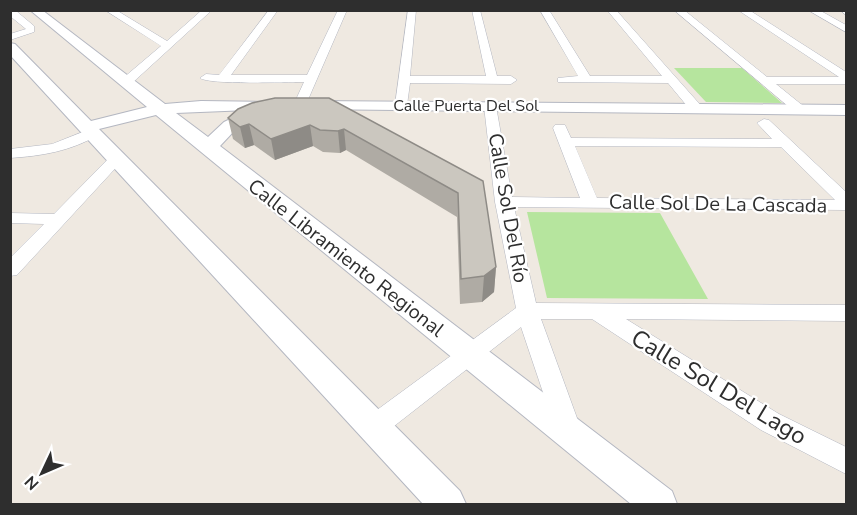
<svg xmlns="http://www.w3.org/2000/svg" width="857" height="515" font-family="'Nunito Sans',sans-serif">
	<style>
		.green { fill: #b6e59e }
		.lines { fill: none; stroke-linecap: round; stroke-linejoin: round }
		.minor-casing { stroke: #b4b7c1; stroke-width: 1 }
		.tertiary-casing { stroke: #b4b7c1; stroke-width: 2 }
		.minor { fill: #fff; fill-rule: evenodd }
		.tertiary { fill: #fff; fill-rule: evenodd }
		.wall { fill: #afaba4 }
		.shaded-wall { fill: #8e8b86 }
		.building { fill: #cbc7bf; stroke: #8e8b86; stroke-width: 1.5 }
		.labels { text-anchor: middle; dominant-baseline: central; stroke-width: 4.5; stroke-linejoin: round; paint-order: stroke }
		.far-street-label { font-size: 16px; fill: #2e2e2e; stroke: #fff }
		.street-label { font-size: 20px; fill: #2e2e2e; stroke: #fff }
		.near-street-label { font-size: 24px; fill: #2e2e2e; stroke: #fff }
	</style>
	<rect width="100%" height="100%" fill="#efe9e1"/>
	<path class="green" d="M674,68h68l40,35 -76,-1z
		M527,212l133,1 48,86 -161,-1z"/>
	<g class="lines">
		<defs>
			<path id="minor" d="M10,10h5l19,16v6l-24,8v-6l16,-5 -16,-13z
				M105,10h11l51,31 35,-31h10l-82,75h-8v-6l39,-33z
				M269,10h9l-47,65h76l31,-65h9l-43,99 -5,1 -6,-4 11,-24c-17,0 -95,3 -104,-4l6,-4 13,1z
				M408,10h8l-6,66h76l-14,-66h8l17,66h14l6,4 -6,4 -101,-1 -3,22 -1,3h-10l-1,-3z
				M540,10h9l41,66h72l-55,-66h9l88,99 -7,4 -5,-1 -24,-29 -110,-1v-4l20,-2z
				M674,10h10l83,67h72l-101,-67h11l97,62v12h-70l31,25 -2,3h-10z
				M808,10h11l27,15v7z
				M840,10h6v5z
				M490,102l6,4 16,91 68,1 -27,-70 2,-3h10l6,13 201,1 -15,-16 7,-4 5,1 77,72v18l-332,-3 22,96 310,2v16l-220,-2 153,95 67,33v27l-85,-44 -169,-111h-51l40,110 -3,8 -10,4 -10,-4 -37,-110 -137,107 -9,4 -9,-4 -4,-8 4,-8 150,-110 -21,-106 -11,-96zM575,146l206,1 54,53 -238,-2z
				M93,128l7,4 -2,3c-27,16 -56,21 -88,23v-9l42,-5z
				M118,152l5,2 3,3 -3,3 -106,115 -7,1v-18l34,-34 -34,-1v-10l44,1 59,-60z"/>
			<path id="tertiary" d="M30,10h12l123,94 36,-3 82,1 2,3 -2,3 -16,2 -1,5 -30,14 -16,17 452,345 5,13h-46l-475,-389 -57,14 361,362 6,13h-43l-413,-449v-12l5,1 76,77 56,-14zM249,110l-25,12 -16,15 -32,-24z
				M312,101l534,4v10l-540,-6 -2,-3z"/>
		</defs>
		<use href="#minor" class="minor-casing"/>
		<use href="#tertiary" class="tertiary-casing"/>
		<use href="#minor" class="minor"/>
		<use href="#tertiary" class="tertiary"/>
	</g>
	<path class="wall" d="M275,98l208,83 13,86 -2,25 -12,10 -22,2 -3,-87 -111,-67 -6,3 -17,-1 -10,-6 -38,14 -21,-15 -9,3 -12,-9 -5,-21z"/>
	<path class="shaded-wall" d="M249,124l5,21 -9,3 -5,-21z
		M310,125l3,21 -38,14 -4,-21z
		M344,129l2,21 -6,3 -2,-22z
		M496,267l-2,25 -12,10 2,-26z"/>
	<path class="building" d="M275,98h54l154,83 13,86 -12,9 -23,3 -3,-86 -114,-64 -6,2 -18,-1 -10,-5 -39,14 -22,-15 -9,3 -12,-9 10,-9 14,-6z"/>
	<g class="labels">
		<g class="far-street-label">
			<text x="466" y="106">Calle Puerta Del Sol</text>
		</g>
		<g class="street-label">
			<text transform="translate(718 204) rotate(1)">Calle Sol De La Cascada</text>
			<text transform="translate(508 208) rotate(80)">Calle Sol Del Río</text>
			<text transform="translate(346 258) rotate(38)">Calle Libramiento Regional</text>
		</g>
		<g class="near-street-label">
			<text transform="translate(719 387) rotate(31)">Calle Sol Del Lago</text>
		</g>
	</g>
	<rect width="857" height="515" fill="none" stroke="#2e2e2e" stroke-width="24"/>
	<g transform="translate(42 473) rotate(226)" stroke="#ffffff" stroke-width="4.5" paint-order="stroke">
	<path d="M0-4.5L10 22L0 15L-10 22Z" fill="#2e2e2e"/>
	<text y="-9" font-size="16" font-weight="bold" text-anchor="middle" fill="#2e2e2e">N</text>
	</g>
</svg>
